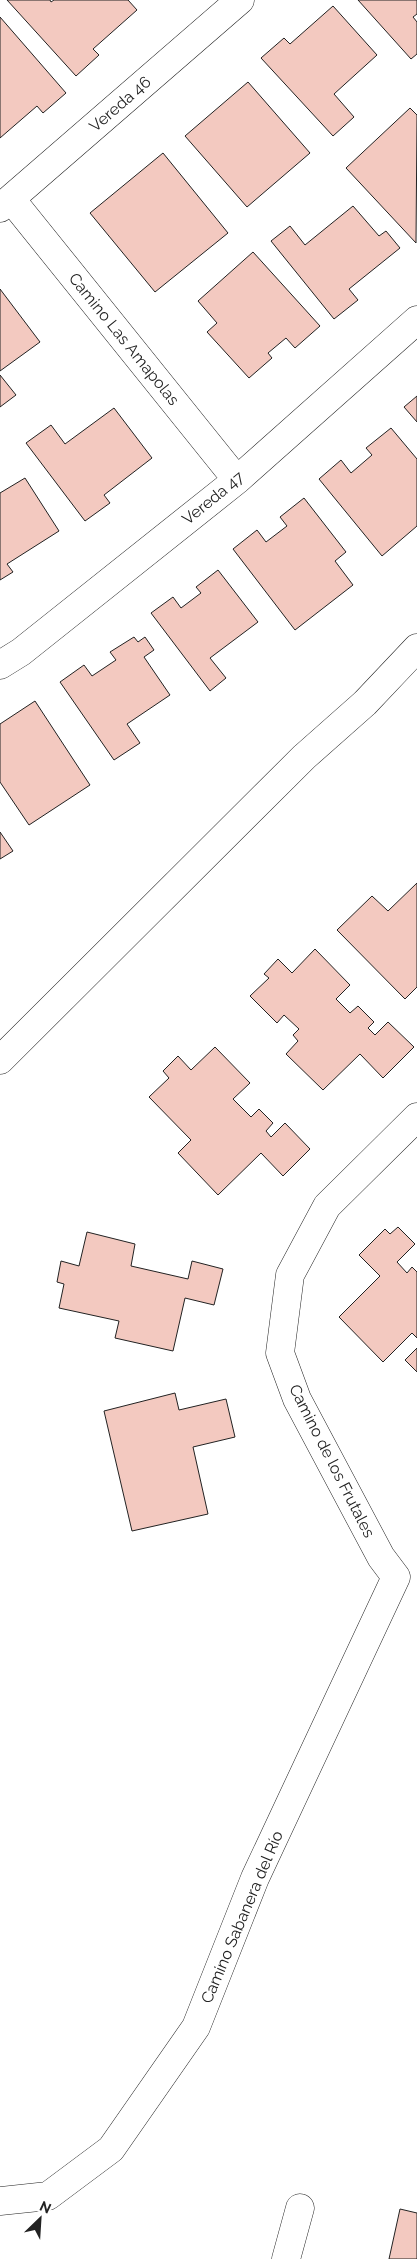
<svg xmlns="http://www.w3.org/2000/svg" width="417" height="2259" font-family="Raleway,sans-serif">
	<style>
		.building { fill: #f3c9c0; stroke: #222 }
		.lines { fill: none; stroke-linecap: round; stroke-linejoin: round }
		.minor-casing { stroke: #222; stroke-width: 29 }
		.minor { stroke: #fff; stroke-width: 28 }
		.labels { text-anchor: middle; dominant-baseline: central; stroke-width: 4; stroke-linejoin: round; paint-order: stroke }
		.street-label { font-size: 16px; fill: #222; stroke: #fff }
	</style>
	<rect width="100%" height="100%" fill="#fff"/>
	<path class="building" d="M7,0h43l1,2 3,-2h74l9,10 -44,39 6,6 -23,21z
		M358,0h59v14l-4,3 4,5v32l-6,5z
		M333,6l44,49 -43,39 20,23 -21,19 -72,-78 23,-20 6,6z
		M0,17l66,76 -23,20 -6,-7 -37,32z
		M248,82l62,71 -63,54 -62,-71z
		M410,108l7,7 -1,128 -70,-75z
		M163,153l65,80 -73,59 -65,-79z
		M353,206l26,30 7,-5 14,17 -51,41 9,11 -24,19 -63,-78 19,-15 15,19z
		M253,252l67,74 -25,22 -9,-10 -18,15 4,5 -23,20 -42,-46 10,-9 -19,-22z
		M0,289l40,53 -40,29z
		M0,375l16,20 -16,12z
		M417,396v26l-13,-15z
		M114,408l38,50 -48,37 6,8 -25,18 -59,-78 25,-18 14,19z
		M391,428l26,31v67l-35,30 -63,-77 22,-19 10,13 21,-18 -6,-7z
		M25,478l34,53 -52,33 6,8 -13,8v-87z
		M304,498l42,54 -11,9 18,24 -58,45 -62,-81 24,-19 9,12 21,-16 -7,-9z
		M218,570l40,52 -48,36 16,20 -16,13 -59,-78 22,-16 8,11 20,-15 -5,-6z
		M134,637l4,5 7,-5 9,13 -10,7 26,38 -43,29 13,19 -26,17 -54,-78 24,-17 8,11 24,-16 -6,-8z
		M35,701l55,84 -61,40 -29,-43v-58z
		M0,832l13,19 -13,8z
		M417,883v104l-12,12 -68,-69 35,-34 16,15z
		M315,949l35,36 -14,14 14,14 8,-7 16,16 -6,6 7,7 13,-13 26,25 -31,31 -23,-24 -37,36 -37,-36 12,-13 -5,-6 6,-6 -15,-14 -7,8 -27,-27 19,-18 -5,-4 14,-15 14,14z
		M215,1047l35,36 -17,16 18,18 8,-8 14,14 -7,8 5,6 14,-14 25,26 -27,27 -22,-23 -43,42 -40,-42 13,-13 -42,-43 20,-19 -6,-7 15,-15 13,14z
		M398,1227l17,17 -18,18 10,11 5,-6 5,5v66l-5,-5 -29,29 -44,-45 41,-41 -21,-21 26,-26 5,5z
		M87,1232l48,12 -4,22 57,13 4,-18 31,8 -9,36 -29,-7 -12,53 -58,-13 4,-17 -60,-13 5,-24 -7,-2 4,-21 18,5z
		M417,1348v24l-12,-12z
		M175,1393l4,17 47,-11 9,38 -42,10 15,67 -76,17 -28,-120z
		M400,2209l17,4v46h-28z"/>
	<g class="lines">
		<defs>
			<path id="minor" d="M11,199l226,281
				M0,208l240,-208
				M0,665l21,-13 216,-172 180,-160
				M0,1060l304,-303 61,-54 52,-55
				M396,1577l-15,-20 -84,-158 -17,-46 10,-78 37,-69 90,-89
				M0,2201l48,-5 63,-47 85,-122 59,-149 141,-301
				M286,2259l14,-51"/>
		</defs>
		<use href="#minor" class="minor-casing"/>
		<use href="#minor" class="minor"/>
	</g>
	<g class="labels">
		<g class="street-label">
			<text transform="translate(120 104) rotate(-41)">Vereda 46</text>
			<text transform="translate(124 339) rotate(51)">Camino Las Amapolas</text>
			<text transform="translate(213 498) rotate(-39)">Vereda 47</text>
			<text transform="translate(332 1461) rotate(63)">Camino de los Frutales</text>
			<text transform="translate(242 1917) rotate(-67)">Camino Sabanera del Río</text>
		</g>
	</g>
	<g transform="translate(40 2219) rotate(25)" stroke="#ffffff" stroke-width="4" paint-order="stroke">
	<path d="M0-4L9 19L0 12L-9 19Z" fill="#222222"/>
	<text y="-8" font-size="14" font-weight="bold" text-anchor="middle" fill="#222222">N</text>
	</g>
</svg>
